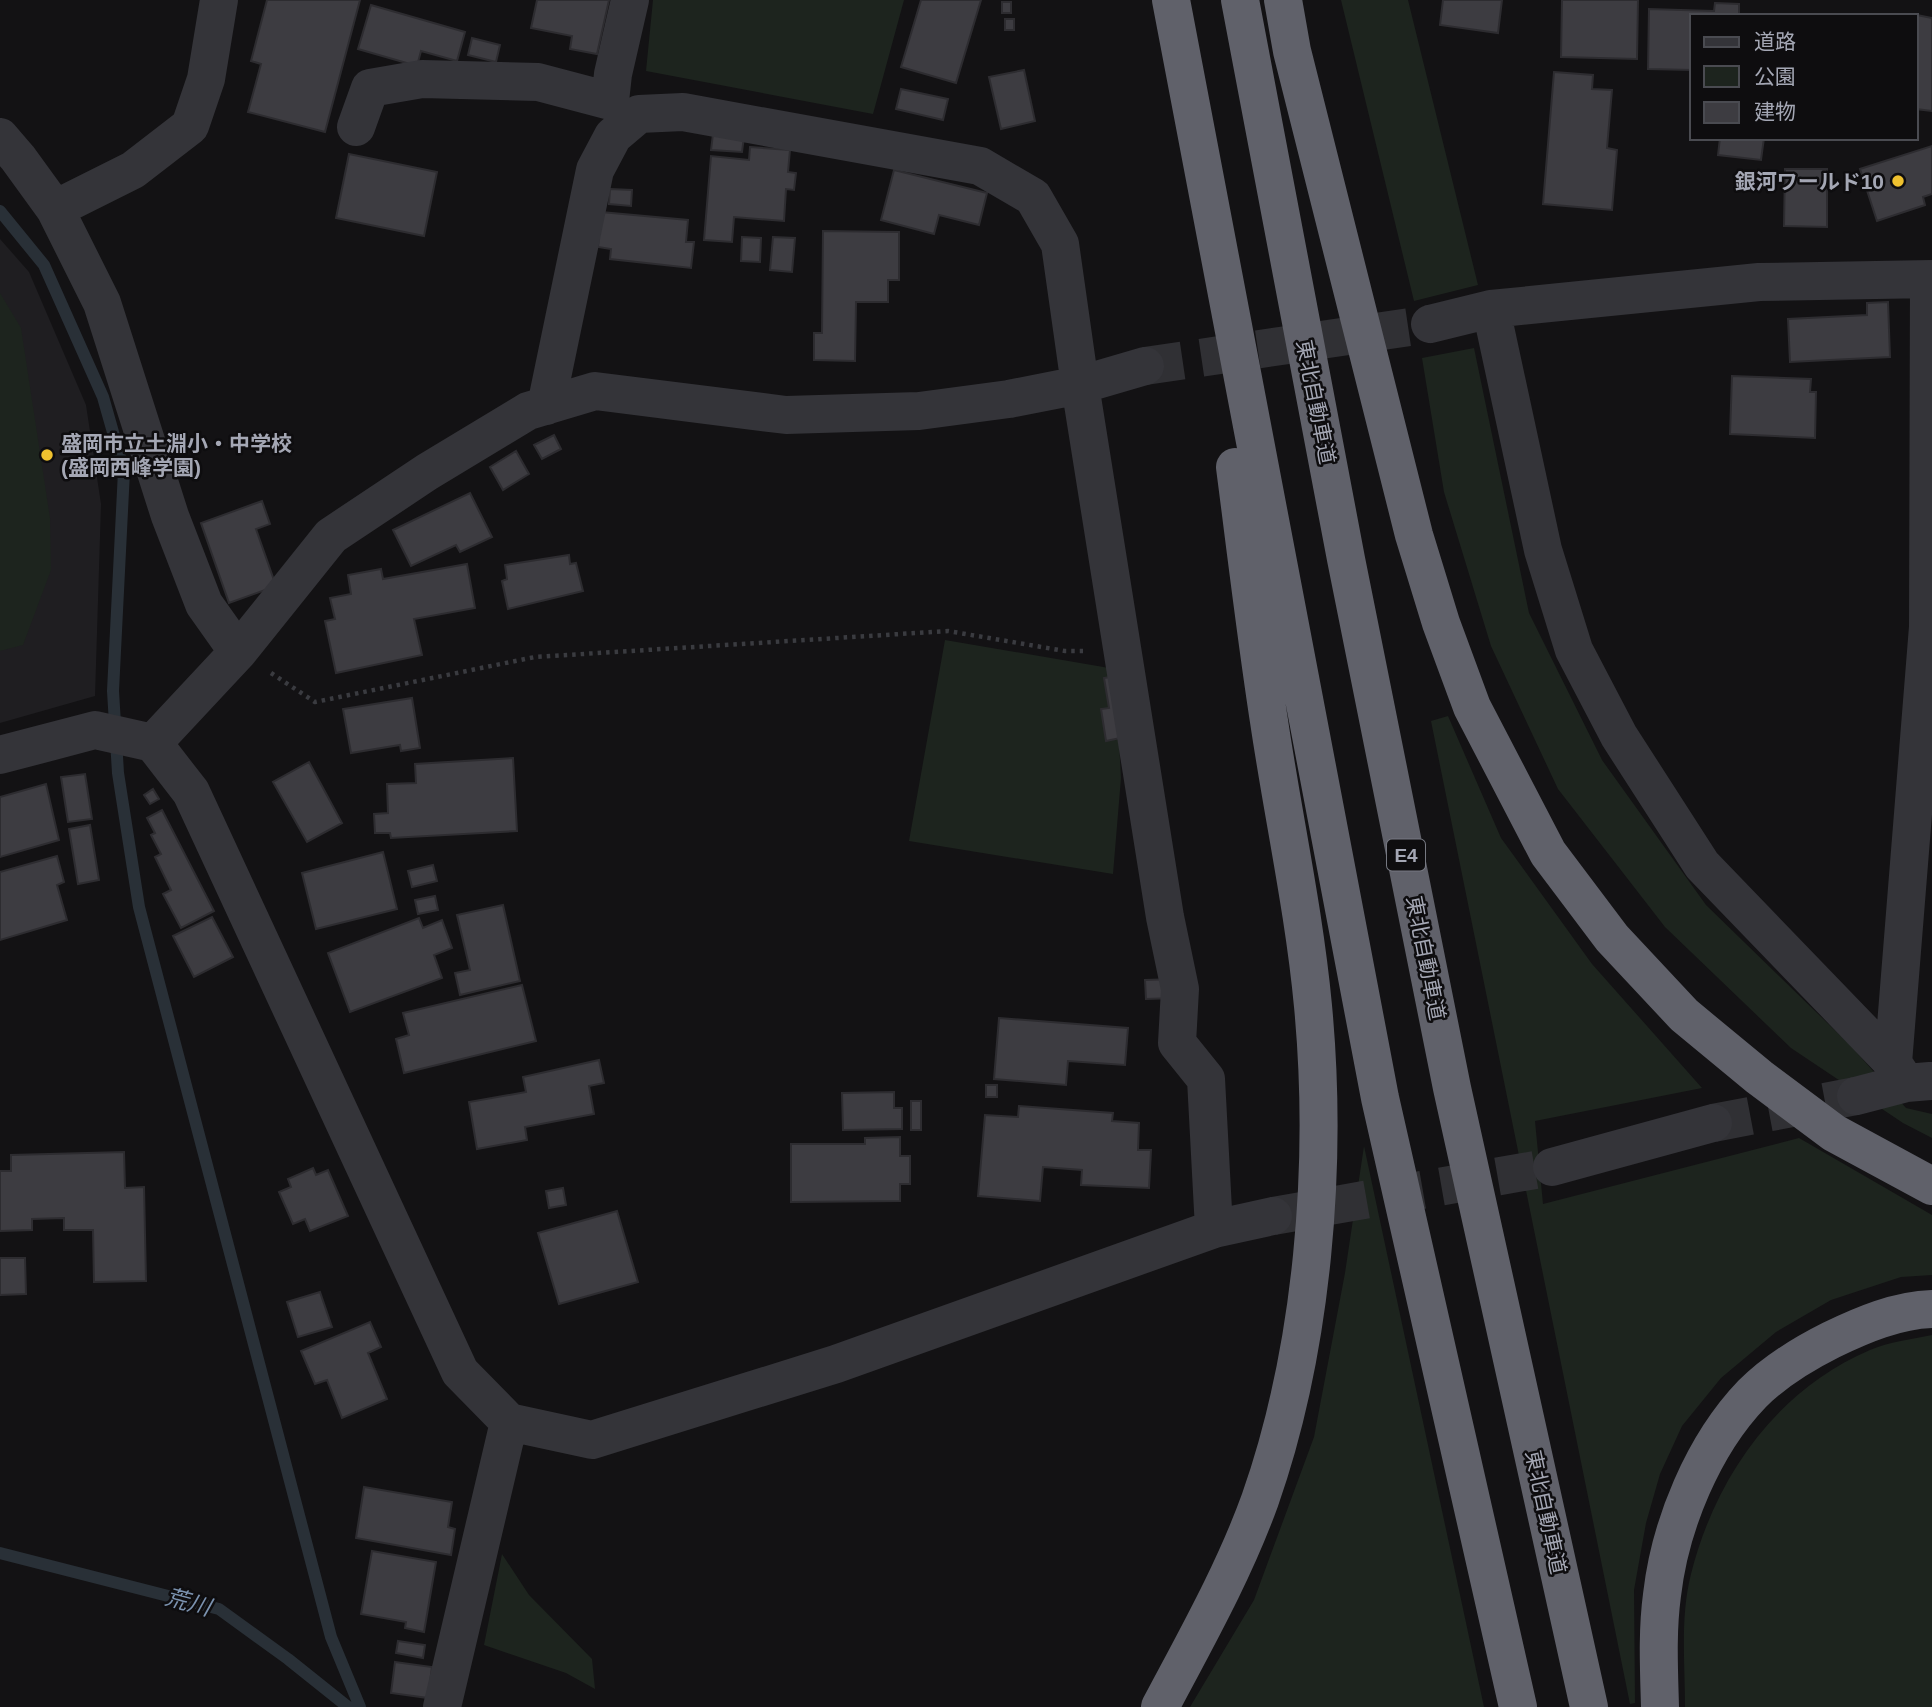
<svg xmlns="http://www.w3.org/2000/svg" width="1932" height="1707" font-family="Helvetica,'Noto Sans JP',sans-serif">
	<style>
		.built { fill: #1f1e21 }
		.green { fill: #1d241e }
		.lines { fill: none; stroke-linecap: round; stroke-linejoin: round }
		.stream { stroke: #293037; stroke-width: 12 }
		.building { fill: #3d3c41; stroke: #2d2c30; stroke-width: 2 }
		.minor-tunnel { stroke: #303034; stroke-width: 38; stroke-dasharray: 38 19; stroke-linecap: butt }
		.path { stroke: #3a3b40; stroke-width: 4.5; stroke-dasharray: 3.5 5; stroke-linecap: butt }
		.minor { stroke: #343439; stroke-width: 38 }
		.highway { stroke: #60616a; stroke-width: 38 }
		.poi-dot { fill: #efc12f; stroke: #0e0d0f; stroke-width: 2.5 }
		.labels { text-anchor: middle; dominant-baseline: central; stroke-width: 5; stroke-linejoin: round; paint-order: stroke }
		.shield { fill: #0e0d0f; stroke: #777982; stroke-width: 2 }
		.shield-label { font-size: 19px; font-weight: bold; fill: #a4a7b4 }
		.poi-label { font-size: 21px; font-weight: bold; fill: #a4a7b4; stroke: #0e0d0f; text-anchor: end }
		.street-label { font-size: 21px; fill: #a4a7b4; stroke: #0e0d0f }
		.water-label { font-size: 23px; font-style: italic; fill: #7b92af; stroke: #0e0d0f }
	</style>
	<rect width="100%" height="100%" fill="#131214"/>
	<path class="built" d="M0,239l29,33 57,133 15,99 -6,192 -95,27z"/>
	<path class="green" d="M653,0h251l-31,114 -227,-43z
		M1341,0h67l70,285 -64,16z
		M0,293l21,35 29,190 1,52 -28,75 -23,6z
		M1474,348l55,265 73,147 104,145 144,140 56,63 26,6v24l-29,-15 -112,-75 -126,-121 -107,-138 -67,-143 -47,-154 -22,-134z
		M945,640l170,29 6,109 -8,96 -204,-33z
		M1448,716l53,122 91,126 110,124 -167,33 8,83 256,-66 133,77v60l-31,2 -70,23 -55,32 -55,46 -39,48 -22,48 -14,49 -12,67 1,113 -5,1 -199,-983z
		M1364,1146l120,561h-294l64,-107 60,-163 31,-164z
		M1932,1335v372h-247c0,-43 -5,-90 6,-133 24,-96 85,-184 179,-224 19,-8 42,-11 62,-15z
		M502,1554l27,41 63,64 3,30 -29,-16 -82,-28z"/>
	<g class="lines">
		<path class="stream" d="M0,211l44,54 59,132 21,74 -11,220 5,82 21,134 192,730 29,70
			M0,1553l219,56 69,50 60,48"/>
	</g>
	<path class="building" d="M267,0h93l-35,132 -77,-20 13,-48 -10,-3z
		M537,0h72l-12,54 -27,-5 2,-13 -41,-8z
		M921,0h60l-25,83 -55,-16z
		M1443,0h59l-4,33 -58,-8z
		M1562,0h76l-1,59 -76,-2z
		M1002,2h9v11h-9z
		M1715,3l24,1v12h-47v54l-44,-1 1,-60 65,2z
		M371,5l94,27 -8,29 -36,-10 -4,15 -59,-17z
		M1912,14l20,4v93l-16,-2v-93z
		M1005,19h9v11h-9z
		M472,38l28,7 -4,17 -28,-7z
		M1024,70l11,51 -34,8 -12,-52z
		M1554,72l39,3 -1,14 20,1 -5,58 10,2 -5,60 -69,-6z
		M901,89l47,10 -5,21 -47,-11z
		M713,134l31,3 -2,15 -31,-2z
		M1720,138h44l-3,22 -43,-5z
		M1932,146v48l-9,3 2,8 -48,16 -17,-52z
		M750,147l40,3 -2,22 8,1 -2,17 -8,-1 -2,32 -50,-4 -2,25 -28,-2 7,-84 38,4z
		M349,154l88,18 -13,64 -88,-18z
		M1785,169h42v58l-43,-1z
		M894,170l93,23 -8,32 -40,-10 -5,19 -53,-14z
		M610,189l22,1 -1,16 -22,-2z
		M601,212l87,8 -2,22h8l-3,26 -81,-9 1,-10 -13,-2z
		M823,231l76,1v48h-11v22h-32l-1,59 -41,-1v-27h8z
		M742,237l19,1 -1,24 -19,-1z
		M773,237l22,1 -3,34 -22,-2z
		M1888,302l2,55 -100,5 -2,-43 79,-4v-12z
		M1732,376l79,3 -1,13h6l-1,46 -85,-4z
		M554,435l7,14 -19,10 -8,-14z
		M516,451l13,23 -26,16 -13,-23z
		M470,493l22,44 -32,15 -4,-7 -45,21 -18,-36z
		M262,501l8,23 -14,5 20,57 -47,17 -28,-80z
		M569,555l1,9 6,-1 7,28 -75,18 -6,-28 5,-2 -2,-14z
		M467,564l8,44 -61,11 8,36 -86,18 -11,-52 10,-2 -5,-21 21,-4 -3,-19 33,-6 2,10z
		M1116,676l9,61 -19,4 -5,-32 8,-1 -5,-30z
		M412,698l8,50 -19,3 -1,-6 -49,8 -8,-44z
		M513,758l4,73 -126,7 -1,-5h-15l-1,-19 14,-1 -1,-29 29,-1 -1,-19z
		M309,762l33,61 -35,19 -34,-60z
		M85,774l7,45 -24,3 -7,-45z
		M46,784l13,56 -59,17v-60z
		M153,789l6,10 -9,5 -6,-9z
		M162,810l52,101 -33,17 -18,-34 8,-4 -16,-33 6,-3 -10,-19 4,-2 -8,-15z
		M90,825l9,55 -21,4 -9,-55z
		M383,852l14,57 -81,20 -14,-56z
		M57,856l7,26 -7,3 10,35 -67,20v-68z
		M433,865l4,16 -25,6 -4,-16z
		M435,896l3,14 -20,4 -3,-14z
		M503,905l17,76 -60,14 -5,-22 15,-3 -13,-55z
		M212,917l21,40 -39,20 -21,-41z
		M419,918l4,10 19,-8 10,28 -18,7 8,23 -92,34 -22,-59z
		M1175,979l1,19 -30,1 -1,-19z
		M522,985l14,56 -132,32 -8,-34 13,-4 -6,-22z
		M999,1018l129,10 -3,37 -57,-4 -2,24 -72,-6z
		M599,1060l5,23 -15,3 5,28 -69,13 2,13 -50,9 -8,-47 57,-10 -3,-15z
		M986,1085h11v12h-11z
		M894,1092v16h8v21l-59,1 -1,-37z
		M911,1101h10v29h-10z
		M1019,1106l94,7 -1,8 27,2 -1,27h13l-2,38 -68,-3 1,-15 -39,-3 -3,34 -62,-5 7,-81 33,2z
		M900,1137v19h10v28h-10v17l-109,1v-58h74v-6z
		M124,1152l1,36 19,-1 2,94 -52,1 -1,-52h-29v-12l-32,1v11l-32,1v-60h11v-16z
		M313,1168l3,7 12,-5 20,46 -38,15 -5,-12 -12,5 -14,-32 12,-5 -3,-8z
		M563,1188l3,17 -17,3 -3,-17z
		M617,1211l21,71 -79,22 -21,-71z
		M0,1258h25l1,36 -26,1z
		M320,1292l12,35 -34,10 -11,-35z
		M370,1322l11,25 -13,6 19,46 -45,19 -15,-38 -12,4 -14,-33z
		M364,1487l88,15 -4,25 7,2 -4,26 -95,-17z
		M372,1551l64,11 -12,70 -19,-4 1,-6 -45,-8z
		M398,1641l27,4 -2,13 -27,-5z
		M395,1662l37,5 -4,31 -37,-5z"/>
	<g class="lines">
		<path class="minor-tunnel" d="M1145,366l285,-42
			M1713,1123l143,-27
			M1273,1216l279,-49"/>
		<path class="path" d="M271,673l44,29 220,-45 413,-26 117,20h18"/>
		<path class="minor" d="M356,127l14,-39 52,-9 116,3 72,19 3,-27 17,-74
			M0,137l18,21 37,51 47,94 68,213 34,88 34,48 -85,91
			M55,209l78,-39 57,-44 16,-47 13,-79
			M1491,309l52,241 31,100 45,86 83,129 191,198 13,20
			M1430,324l61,-15 268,-27 173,-3
			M1145,366l-65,19 85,532 15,72 -3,54 29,36 8,150
			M238,652l93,-116 96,-64 101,-61 67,-20 191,24 133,-4 90,-12 71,-14 -20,-141 -27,-47 -53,-31 -297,-54 -44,2 -26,22 -18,34 -49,236
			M0,755l95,-25 58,13 38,49 269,580 49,50 83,18 244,-76 378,-135 59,-13
			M1893,1063l35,-436 1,-347
			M1856,1096l50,-13 24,-2
			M1552,1167l161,-44
			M442,1707l67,-285"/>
		<path class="highway" d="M1171,0l209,1098 138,609
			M1240,0l106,559 106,529 137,619
			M1283,0l9,51 122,484 27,88 31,84 76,146 64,85 72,77 75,62 75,56 98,53
			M1160,1707c36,-68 74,-135 100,-207 53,-151 68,-335 53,-494 -9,-96 -30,-190 -44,-285 -13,-84 -23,-169 -34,-254
			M1660,1707c-1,-37 -3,-75 2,-112 8,-70 41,-150 90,-201 22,-22 51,-40 79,-54 31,-15 66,-30 101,-31"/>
	</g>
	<g class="poi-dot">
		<circle cx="1898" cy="181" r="7"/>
		<circle cx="47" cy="455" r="7"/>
	</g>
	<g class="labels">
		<rect class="shield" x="1387" y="839.5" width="38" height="31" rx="5"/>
		<g class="shield-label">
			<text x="1406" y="855">E4</text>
		</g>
		<g class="poi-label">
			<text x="1884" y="181">銀河ワールド10</text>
			<text x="61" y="443" text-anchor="start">盛岡市立土淵小・中学校<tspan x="61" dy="24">(盛岡西峰学園)</tspan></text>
		</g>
		<g class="street-label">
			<text transform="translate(1316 402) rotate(79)">東北自動車道</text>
			<text transform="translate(1426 958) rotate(79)">東北自動車道</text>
			<text transform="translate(1546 1512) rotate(78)">東北自動車道</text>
		</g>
		<g class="water-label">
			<text transform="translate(188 1602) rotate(15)">荒川</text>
		</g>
	</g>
	<rect x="1690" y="14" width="228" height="126" fill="#0e0d0f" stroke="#4a4b51" stroke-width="2"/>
	<rect x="1704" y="37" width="35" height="10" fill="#343439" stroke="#4a4b51" stroke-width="2"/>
	<text x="1754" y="49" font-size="21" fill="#a4a7b4">道路</text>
	<rect x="1704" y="66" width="35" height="21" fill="#1d241e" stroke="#4a4b51" stroke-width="2"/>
	<text x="1754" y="84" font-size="21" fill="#a4a7b4">公園</text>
	<rect x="1704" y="102" width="35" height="21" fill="#3d3c41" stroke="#4a4b51" stroke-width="2"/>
	<text x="1754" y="119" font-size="21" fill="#a4a7b4">建物</text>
</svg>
